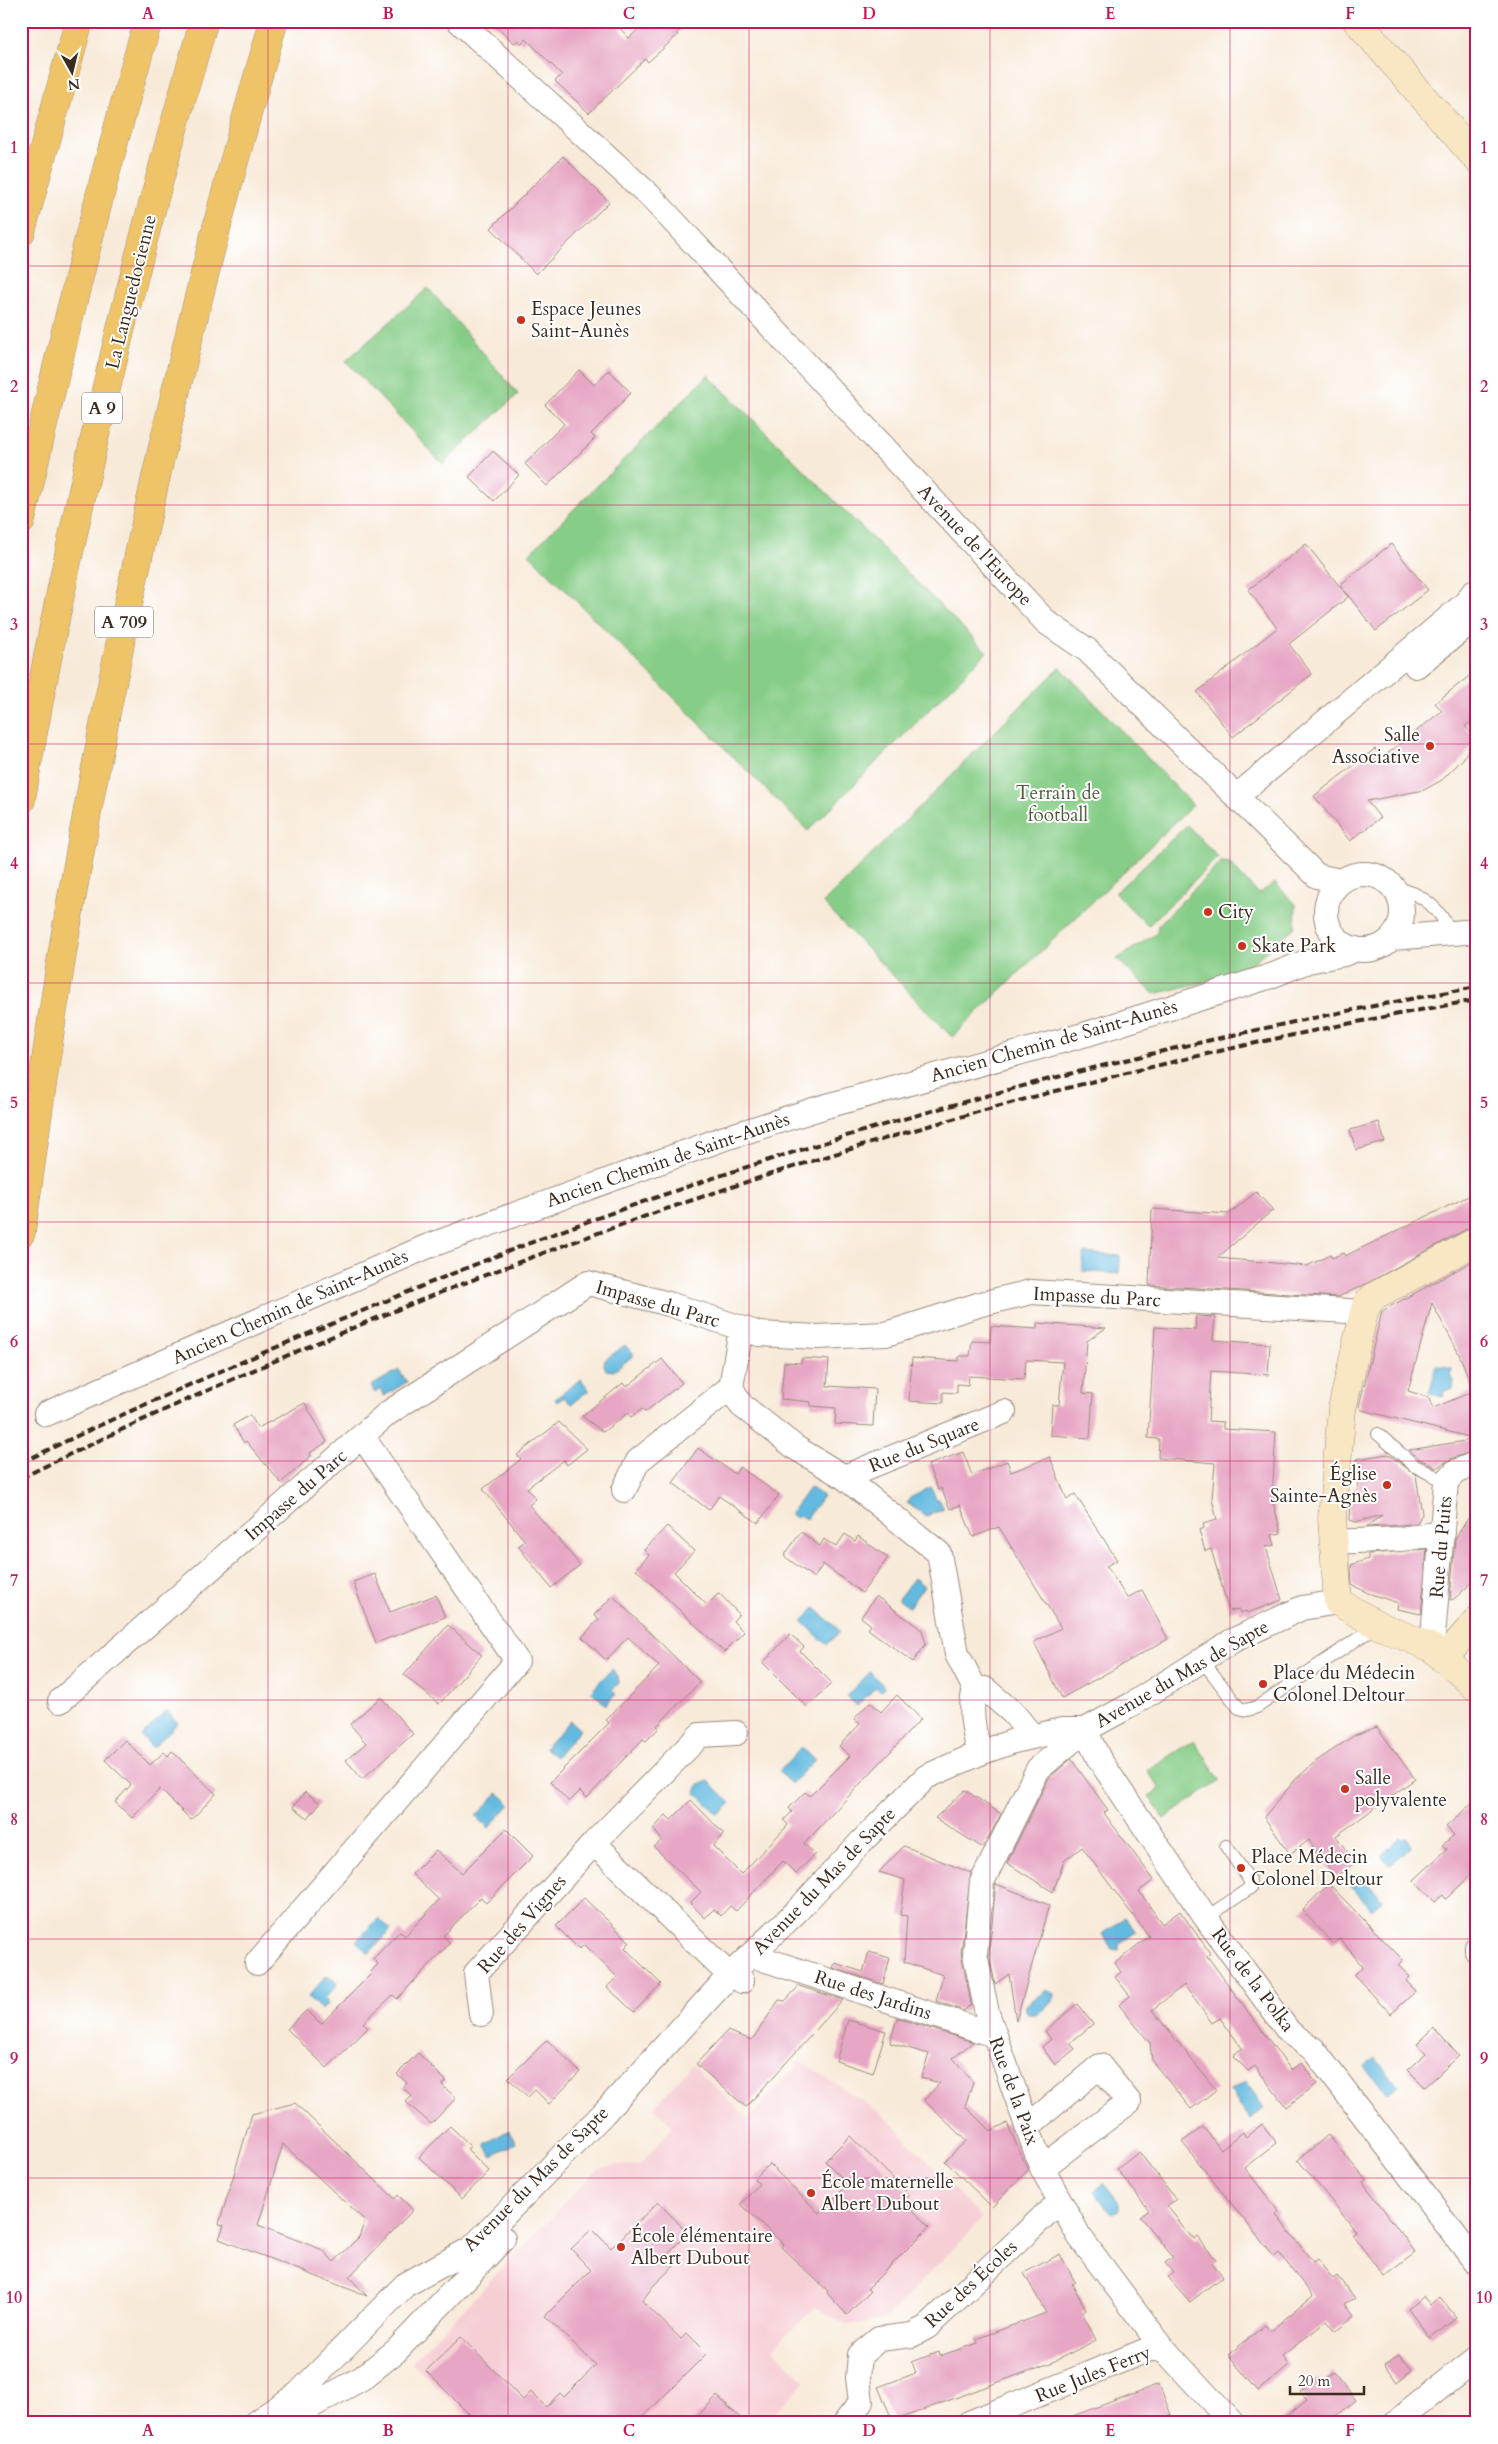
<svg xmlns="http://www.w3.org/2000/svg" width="1498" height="2444" font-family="Cardo,serif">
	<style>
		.built { fill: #f6cfd5 }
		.green { fill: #86cd87; stroke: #607c52 }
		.water { fill: #63bae0; stroke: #4f727f }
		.building { fill: #e7a6c4; fill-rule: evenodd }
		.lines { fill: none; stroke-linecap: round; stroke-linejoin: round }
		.lane-casing { stroke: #9a8a7c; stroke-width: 14 }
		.street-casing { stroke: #9a8a7c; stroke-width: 26 }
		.secondary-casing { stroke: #9a8a7c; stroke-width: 29 }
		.highway-casing { stroke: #9a8a7c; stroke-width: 29 }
		.lane { stroke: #fff; stroke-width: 12 }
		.street { stroke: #fff; stroke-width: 24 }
		.secondary { stroke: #f9e7c3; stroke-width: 28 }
		.highway { stroke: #efc469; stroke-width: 28 }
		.rail { stroke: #3b2a1e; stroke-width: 4; stroke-dasharray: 8 4; stroke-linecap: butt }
		.grid { fill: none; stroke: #c2185b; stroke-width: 1; stroke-opacity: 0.55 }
		.poi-dot { fill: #c8321e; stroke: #fff; stroke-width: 2 }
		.labels { text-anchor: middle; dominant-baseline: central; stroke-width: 4; stroke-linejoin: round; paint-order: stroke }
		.shield { fill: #fff; stroke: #766a62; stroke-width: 1 }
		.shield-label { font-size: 18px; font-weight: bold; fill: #3b2a1e }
		.street-label { font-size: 19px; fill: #3b2a1e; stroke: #fff }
		.poi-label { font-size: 19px; fill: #3b2a1e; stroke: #fff; text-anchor: start }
		.park-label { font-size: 19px; fill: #525b3e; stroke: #fff }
		.neatline { fill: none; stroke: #c2185b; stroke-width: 2 }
		.grid-label { font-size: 16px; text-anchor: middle; font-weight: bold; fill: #c2185b }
	</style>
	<rect width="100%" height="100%" fill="#fff"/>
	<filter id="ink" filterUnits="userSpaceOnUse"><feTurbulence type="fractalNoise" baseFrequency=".02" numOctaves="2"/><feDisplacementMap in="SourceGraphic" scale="10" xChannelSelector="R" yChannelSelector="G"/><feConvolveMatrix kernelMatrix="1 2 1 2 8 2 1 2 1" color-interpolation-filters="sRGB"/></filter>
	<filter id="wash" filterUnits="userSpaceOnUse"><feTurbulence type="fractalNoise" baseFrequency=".0096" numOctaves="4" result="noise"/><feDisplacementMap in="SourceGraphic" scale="20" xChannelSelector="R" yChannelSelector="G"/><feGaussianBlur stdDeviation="1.12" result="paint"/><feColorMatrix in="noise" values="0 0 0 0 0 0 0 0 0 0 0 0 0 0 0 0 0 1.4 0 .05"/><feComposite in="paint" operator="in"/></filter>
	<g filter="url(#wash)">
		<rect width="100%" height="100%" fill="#f8ead9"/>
		<path class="built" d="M801,2061l84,55 97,103 -98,101 -37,5 -32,-18 -43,42 34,32 -41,42h-292l-61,-61 186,-193 18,-4 23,1 34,-40 -19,-19 38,-42 57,54z"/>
		<path class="green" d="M428,288l90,106 -75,70 -97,-103z
			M708,375l279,277 -179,179 -279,-277z
			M1060,667l133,138 -241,232 -129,-134z
			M1187,825l31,32 -70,69 -33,-33z
			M1221,862l9,1 28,31 17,-11 21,21 -1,23 -56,47 -85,20 -37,-35 40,-26 1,-8z
			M1194,1740l26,40 -56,39 -15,-23 11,-7 -13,-19z"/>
		<path class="water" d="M1084,1253l36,3 -1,18 -37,-3z
			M625,1345l9,10 -20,16 -8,-1 -2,-5 1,-5z
			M1437,1365l15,4 -2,7 4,4 -1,9 -9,2 -1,6 -14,-4z
			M399,1370l8,12 -23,14 -4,-7 -5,4 -4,-7z
			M581,1379l8,11 -18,14 -7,-7 -7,5 -2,-3z
			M810,1487l13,9 -17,23 -7,-4 -3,3 -6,-4z
			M931,1487l5,12h3l5,10 -18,7 -19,-13 3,-5z
			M914,1578l10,8 -15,21 -11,-8z
			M815,1608l25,23 -13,14 -25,-24z
			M612,1669l6,7 1,7 -7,7 4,4 -10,11 -15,-14z
			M870,1672l15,15 -4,4 -5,-4 -19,19 -11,-10z
			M167,1711l11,12 -25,25 -12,-12z
			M570,1721l10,9 -24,27 -11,-9z
			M802,1747l13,13 -24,24 -12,-12z
			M709,1781l22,22 -13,12 -22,-22 3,-9z
			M498,1793l12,11 -21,24 -13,-12z
			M1401,1836l2,2 5,-1 3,9 -20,19 -10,-9z
			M1361,1876l21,23 -11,10 -21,-24z
			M1125,1917l11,15 -17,12v6l-7,-1 -9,-15z
			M379,1918l12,12 -22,23 -13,-12z
			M326,1976l11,6 -2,6 -11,11 4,4 -6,7 -14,-13z
			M1047,1990l7,4 -1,8 -16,12h-9l-3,-6 2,-4z
			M1375,2058l23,26 -11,8 -23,-24z
			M1245,2081l19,27 -15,11 -19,-28z
			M509,2130l7,13 -24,13 -7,-12z
			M1104,2183l15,19v8l-7,3 -3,-2 -15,-20z"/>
		<g id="blocks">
			<path class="building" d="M490,21h123l16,17 18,-17h42l-13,13 2,1 -30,27 -3,-3 -56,54 -34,-32 7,-6 -36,-36 -4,5 -4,-4 -4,3z
				M563,156l46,46 -73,72 -45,-46z
				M579,370l15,15 15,-15 22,23 -40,41 4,4 -48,48 -22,-22 39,-40 -19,-19z
				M493,451l26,24 -25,26 -25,-24z
				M1306,544l42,53 -59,47 23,30 -79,63 -36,-45 80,-64 -29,-38z
				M1391,544l37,46 -52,41 -36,-46z
				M1477,670v48l-12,8 10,12 -12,21 -21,21 -18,10 -57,11 13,17 -30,23 -36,-45 61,-47 7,9 60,-47 -7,-8z
				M1379,1122l6,20 -29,8 -6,-20z
				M1256,1192l17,18 -56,48 90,8 23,-11 2,3 11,-5 2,3 132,-64v34l-7,1 -108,59 -24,11 -189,-12 3,-76 77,5z
				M1477,1259v180l-115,-29 -3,-4 23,-95zM1432,1303l27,51 15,37 -41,17 -5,-11 -20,-6z
				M1196,1316l19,1 -2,23 57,4 -2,31 -57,-4 -3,50 15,1v7l53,3 -4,66 9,35 -9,2 3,10 -9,2 16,53 -35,13 -1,-2 -6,2 -1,-4 -10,2 -18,-62 -6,2 -6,-21 5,-2 -1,-4 14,-4 -5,-21 3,-36 -57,-5 1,-19 -11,-1 7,-111 40,3z
				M1037,1323l69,5 -19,13 -4,52 10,1 -3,44 -40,-3 2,-30h7l4,-43 -37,-2 -2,19 -55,-3 -1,9 -11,-1v9l-14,-1v11l-34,-2 3,-43 47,3v-5h11l2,-15 18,1 1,-16 46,3z
				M802,1358l27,2 -2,26 48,3 -2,37 -38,-2 1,-16 -25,-2v-4l-30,-3 3,-37 17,1z
				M662,1359l20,24 -37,29 -3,-3 -11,8 -3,-4 -25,19 -21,-16 41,-33 3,4z
				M305,1403l22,39 -17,11 1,3 -30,27 -35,-42 -2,2 -11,-18 17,-10 8,13z
				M559,1422l28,27 -20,16 -3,-5 -37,28 9,11 -7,6 51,60 -29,23 -33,-42 7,-5 -42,-52 38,-30 -4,-4z
				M1477,1439v11l-27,9 -14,9 -16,-9 -11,-9z
				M698,1448l37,26 5,-7 39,28 -21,28 -39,-27 -10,14 -36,-27z
				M963,1452l9,23 35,-14 4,11 39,-15 17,43 8,-6 42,66 -11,6 21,32 15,-8 26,49 -106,59 -28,-56 27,-14 -62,-101 -26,10 -13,-32 -10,4 -9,-21 -3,2 -10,-25z
				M1388,1454l28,21 6,39 -5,9 -17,2 -34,2 16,-12 -26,7 -7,-2 1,-23 8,-7 -2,-31z
				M1477,1504v74l-23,21 -4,1 5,-61z
				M667,1526l27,25 -20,21 33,33 12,-12 20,21 -6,7 11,11 -20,20 -88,-83 13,-14 -5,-5z
				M801,1532l19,14 4,-7 12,8 9,-13 10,7 3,-5 30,22 -26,35 -39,-29 -9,14 -30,-22z
				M1427,1549l-6,65 -24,-5 1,-6 -30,-10 -16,-8 -1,-20 17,-6v-5z
				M375,1574l15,38 46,-17 9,22 -69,26 -23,-61z
				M613,1596l87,86 -43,44 2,2 -13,13 -3,-2 -56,59 -7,-7 -11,11 -19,-20 59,-59 -3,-3 53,-54 -31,-29 -22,23 -24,-23 17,-18 -5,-4z
				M876,1596l46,34 4,14 -13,18 -45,-33 3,-4 -10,-8z
				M448,1625l34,30 -43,49 -35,-29z
				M790,1634l14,13 -4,4 32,32 -25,24 -44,-44z
				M897,1695l24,24 -117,125 11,10 -19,20 -13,-13 -47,50 -6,-5 -9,10 -7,-7 -9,9 -15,-15 11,-11 -47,-45 8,-7 -9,-11 13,-14 5,5 20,-20 33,34 -11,12 28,28 47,-49 -4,-5 8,-8 -3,-4 16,-16 5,4 40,-40 -11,-10 21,-22 -6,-5 16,-17 11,10z
				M381,1697l32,37 -51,45 -16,-19 20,-17 -16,-19z
				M1377,1727l38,52 -79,57 19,27 -20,14 -26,-37 -19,14 -26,-37 32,-38 19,-17 40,-27z
				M125,1740l25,25 14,-13 4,4 4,-5 44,43 -25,26 -31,-31 -28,29 -17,-16 16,-17 -26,-25z
				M1071,1759l37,51 -4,3 50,67 -15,11 23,33 18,-13 30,42 -3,3 84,114 10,-7 16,21 -31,23 -31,-41 -7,5 -14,-14 1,-3 7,-6 -22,-30 -8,5 -28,-38 -32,25 64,80 -25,19 -39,-48 -2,-18 -31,-38 11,-9 -15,-19 6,-5 -6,-9 34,-27 -24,-31 -43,-58 -18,14 -11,31 -46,-29 42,-85z
				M965,1790l36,24 -18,34 -48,-30z
				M305,1792l15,11 -12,15 -15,-11z
				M1477,1798v71l-31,30 -3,-4 -8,7 -21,-22 33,-31 -5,-4 12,-10 -8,-8z
				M506,1829l27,27 -47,47 -5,-6 -38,39 7,7 -53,56 -4,-4 -30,28 5,5 -41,40 -40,-39 20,-19 14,14 50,-50 -1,-1 8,-9 -5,-5 27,-28 5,5 34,-36 -27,-26 24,-24 26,23z
				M904,1846l67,27 -10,80 10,51 -7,7 -28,-10 7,-26 -39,-13 3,-46 -7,-1 5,-35 -26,-8z
				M996,1884l53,21 -33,116 -7,-47 -14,10 -6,-31z
				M1329,1884l74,76 -5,5 12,12 -4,4 10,10 -25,23 -37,-39 9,-8 -23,-29 -7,6 -31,-34z
				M584,1898l46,44 -5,6 36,36 -27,28 -27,-25 10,-10 -33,-32 -5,4 -23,-23z
				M869,1952l21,6 -7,26 -50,-16 2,-5 28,9z
				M799,1986l44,14 -97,107 -50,-43 31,-33 25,9 27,-40 6,1z
				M1077,2004l16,20 -23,19 5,6 -20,16 -13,-18 9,-8 -6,-8z
				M897,2018l76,24 -20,16 20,24 -8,24 25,25 17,-8 21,47 -36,37 -47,-46 21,-20 -42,-41 16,-17 -19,-5 8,-24 -39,-11z
				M848,2020l38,11 -13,42 -37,-12z
				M1434,2028l25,28 -34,31 -17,-17 18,-16 -9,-10z
				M547,2040l33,32 -31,32 -14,-14 -7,7 -20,-19z
				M418,2053l28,28 -4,4 14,13 -25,26 -25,-22 6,-6 -9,-8 4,-5 -10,-9z
				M295,2103l100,96 3,-4 15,15 -64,67 18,19 -148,-57 5,-14 -5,-1 33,-110zM283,2144l82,77 -6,16 -25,25 -11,-12 -65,-25z
				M1262,2124l15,19 -32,25 34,44 -3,3 37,47 4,-3 16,20 4,-3 18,22 -10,6 9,12 -19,15 -8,-10 -45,35 7,9 -31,26 -30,-36 37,-30 5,6 43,-35 -34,-43 -5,4 -92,-115 21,-15 18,23 22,-18 3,5z
				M450,2126l21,20 -4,3 22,22 -27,28 -43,-42z
				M1328,2135l38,45 -3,2 53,71 -32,24 -32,-43 4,-3 -58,-71z
				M850,2136l60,59 -6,6 25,26 -62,62 3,2 -23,24 -20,-22 1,-2 -47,-44 2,-3 -42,-40 18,-20 -5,-5 15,-15 50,49 29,-29 -23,-23z
				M1139,2152l37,47 -9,7 27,34 4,-3 18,23 -4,3 11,13 -33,26 -22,-25 5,-4 -8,-10 8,-6 -33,-40 9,-7 -32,-41z
				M658,2202l30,31 -20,20 9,10 -24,23 -11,15 39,38 6,-6 20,20 -70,70h-159l-52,-52 35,-34 62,63 8,-8 15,15 14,-14 4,4 32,-32 -51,-49 46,-46 -20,-21 21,-20 19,19z
				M1060,2254l15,28 -3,2 14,25 -4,3 14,28 -43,22 -160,59 -15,-34 38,-14 -4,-11 26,-10 1,4 39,-13 -2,-4 70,-26 -22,-40z
				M1423,2296l7,10 10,-9 16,20 -26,21 -22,-29z
				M1399,2354l13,16 -15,12 -12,-17z
				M1333,2372l23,28 -28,23h-50l29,-24 -7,-7 18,-14 3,4z
				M1159,2384l12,31 -20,8h-88l-1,-3z
				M717,2396l29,27h-55z"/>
		</g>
	</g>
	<g filter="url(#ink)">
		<use href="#blocks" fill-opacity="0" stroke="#9a8a7c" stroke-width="1"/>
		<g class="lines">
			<defs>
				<path id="lane" d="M1396,889c24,2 46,21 54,44
					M1378,1434l37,32 31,16
					M1202,1660l37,48 8,2 10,-3 121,-82
					M1206,1918l44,-30v-7l-24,-35"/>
				<path id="street" d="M459,21l191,175 396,426 41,28 230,226 23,5
					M1416,666l61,-49
					M1236,797l230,-194 7,-10
					M1326 912a38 38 0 1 1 76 0a38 38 0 1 1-76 0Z
					M1392,938l85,-7
					M741,1329l-10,58 10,18 55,43 48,29 95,76 18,101 18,35c-6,19 -1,45 5,64
					M46,1414l380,-167 296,-108 101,-32 264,-73 184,-58 37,-15 36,-7 12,-5
					M844,1477l160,-65
					M624,1490l14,-29 93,-74
					M1333,1542l68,-3 42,-6
					M1432,1648l14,-166 9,-10 22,-9
					M975,1689h10l28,24 19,23
					M60,1701l328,-288 200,-130 81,21 90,30 58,3 69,-3 95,-30 50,-12 333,20
					M594,1843l129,126 19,12
					M1477,1947v4
					M751,1955l243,80
					M257,1963l260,-302 -155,-225
					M481,2014l-5,-41 118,-130 106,-108 36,-2
					M1027,2127l73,-61 29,36 -87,66
					M255,2423l43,-29 107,-109 67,-37 131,-134 128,-140 66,-63 64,-69 65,-65 54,-24 34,-12 48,-11h23l46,-25 101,-64 70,-33 36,-6
					M281,2423l81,-45 34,-27 107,-112
					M845,2423l16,-21 -3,-24 2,-23 19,-16 33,-4 15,-8 119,-113 14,-11
					M969,2423l178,-73 15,-3
					M1232,2423l-70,-76 -83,-111 -37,-68 -55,-155 -12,-59 7,-72 56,-113 47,-39 14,29 107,159 83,114 24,17 164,215
					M1395,2423l82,-65"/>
				<path id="secondary" d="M1357,21l120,138
					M1477,1241l-101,54 -7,6 -5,11 -22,97 -10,109 6,84 40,23 54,23 45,40
					M1443,1659l34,-38"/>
				<path id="highway" d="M21,232l58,-211
					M21,521c38,-168 79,-335 127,-500
					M21,800c46,-263 108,-523 183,-779
					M21,1233c18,-124 34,-247 57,-370 51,-284 114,-565 196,-842"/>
			</defs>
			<use href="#lane" class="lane-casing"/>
			<use href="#street" class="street-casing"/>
			<use href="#secondary" class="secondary-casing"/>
			<use href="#highway" class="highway-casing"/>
			<use href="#lane" class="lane"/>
			<use href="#street" class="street"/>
			<use href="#secondary" class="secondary"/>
			<use href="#highway" class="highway"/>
			<path class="rail" d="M21,1463c95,-47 192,-89 289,-130 88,-37 175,-74 265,-107 292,-106 596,-186 902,-239
				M21,1478c458,-225 952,-392 1456,-478"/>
		</g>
	</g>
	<path class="grid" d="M268,21v2402M508,21v2402M749,21v2402M990,21v2402M1230,21v2402M21,266h1456M21,505h1456M21,744h1456M21,983h1456M21,1222h1456M21,1461h1456M21,1700h1456M21,1939h1456M21,2178h1456"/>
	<g class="poi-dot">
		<circle cx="521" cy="320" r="5"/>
		<circle cx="1430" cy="746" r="5"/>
		<circle cx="1208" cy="912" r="5"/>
		<circle cx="1242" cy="946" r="5"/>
		<circle cx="1387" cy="1485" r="5"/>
		<circle cx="1263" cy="1684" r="5"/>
		<circle cx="1345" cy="1789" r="5"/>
		<circle cx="1241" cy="1868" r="5"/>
		<circle cx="811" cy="2193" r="5"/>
		<circle cx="621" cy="2247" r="5"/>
	</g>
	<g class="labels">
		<g class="shield">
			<rect x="82" y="392.5" width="40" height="31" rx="4"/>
			<rect x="95" y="606.5" width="58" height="31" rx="4"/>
		</g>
		<g class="shield-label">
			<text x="102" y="408">A 9</text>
			<text x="124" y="622">A 709</text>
		</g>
		<g class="street-label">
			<text transform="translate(131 292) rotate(-76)">La Languedocienne</text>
			<text transform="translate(975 545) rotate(47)">Avenue de l'Europe</text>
			<text transform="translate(1054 1041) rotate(-16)">Ancien Chemin de Saint-Aunès</text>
			<text transform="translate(668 1160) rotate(-19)">Ancien Chemin de Saint-Aunès</text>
			<text transform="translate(1097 1297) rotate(3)">Impasse du Parc</text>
			<text transform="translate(658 1304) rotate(16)">Impasse du Parc</text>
			<text transform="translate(290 1307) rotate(-24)">Ancien Chemin de Saint-Aunès</text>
			<text transform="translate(924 1445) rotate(-22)">Rue du Square</text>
			<text transform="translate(296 1495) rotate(-41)">Impasse du Parc</text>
			<text transform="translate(1441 1547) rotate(-85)">Rue du Puits</text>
			<text transform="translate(1182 1674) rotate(-30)">Avenue du Mas de Sapte</text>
			<text transform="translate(824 1881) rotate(-46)">Avenue du Mas de Sapte</text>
			<text transform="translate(522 1924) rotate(-49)">Rue des Vignes</text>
			<text transform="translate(1253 1980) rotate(53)">Rue de la Polka</text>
			<text transform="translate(873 1995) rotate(18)">Rue des Jardins</text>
			<text transform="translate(1014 2091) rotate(70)">Rue de la Paix</text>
			<text transform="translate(536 2179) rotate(-45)">Avenue du Mas de Sapte</text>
			<text transform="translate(971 2284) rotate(-43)">Rue des Écoles</text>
			<text transform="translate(1093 2374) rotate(-22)">Rue Jules Ferry</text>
		</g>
		<g class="poi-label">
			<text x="531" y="309">Espace Jeunes<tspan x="531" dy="22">Saint-Aunès</tspan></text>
			<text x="1420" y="735" text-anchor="end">Salle<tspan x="1420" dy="22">Associative</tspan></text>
			<text x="1218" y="912">City</text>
			<text x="1252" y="946">Skate Park</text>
			<text x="1377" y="1474" text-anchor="end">Église<tspan x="1377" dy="22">Sainte-Agnès</tspan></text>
			<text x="1273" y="1673">Place du Médecin<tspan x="1273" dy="22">Colonel Deltour</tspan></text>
			<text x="1355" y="1778">Salle<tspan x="1355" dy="22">polyvalente</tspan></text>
			<text x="1251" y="1857">Place Médecin<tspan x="1251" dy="22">Colonel Deltour</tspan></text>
			<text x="821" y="2182">École maternelle<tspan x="821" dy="22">Albert Dubout</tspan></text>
			<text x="631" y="2236">École élémentaire<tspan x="631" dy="22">Albert Dubout</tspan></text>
		</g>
		<g class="park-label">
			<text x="1058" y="793">Terrain de<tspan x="1058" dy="22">football</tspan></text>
		</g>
	</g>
	<rect width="1498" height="2444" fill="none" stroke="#fff" stroke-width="55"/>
	<g transform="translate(72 72) rotate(172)" stroke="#ffffff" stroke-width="4" paint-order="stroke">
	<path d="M0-4L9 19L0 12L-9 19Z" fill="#3b2a1e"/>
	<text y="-8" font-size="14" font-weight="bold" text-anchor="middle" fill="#3b2a1e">N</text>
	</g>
	<path d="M1290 2386v8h74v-8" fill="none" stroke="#3b2a1e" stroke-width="2.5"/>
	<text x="1298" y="2386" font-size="15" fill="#3b2a1e" stroke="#ffffff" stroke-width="4" paint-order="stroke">20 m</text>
	<rect x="28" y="28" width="1442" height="2388" class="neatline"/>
	<g class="grid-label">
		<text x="148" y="19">A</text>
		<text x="388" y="19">B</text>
		<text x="629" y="19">C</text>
		<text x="869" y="19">D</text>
		<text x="1110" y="19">E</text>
		<text x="1350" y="19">F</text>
		<text x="14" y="153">1</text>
		<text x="1484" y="153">1</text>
		<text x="14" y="392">2</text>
		<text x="1484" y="392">2</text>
		<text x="14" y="630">3</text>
		<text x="1484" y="630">3</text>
		<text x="14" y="869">4</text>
		<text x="1484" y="869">4</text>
		<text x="14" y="1108">5</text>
		<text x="1484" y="1108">5</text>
		<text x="14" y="1347">6</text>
		<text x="1484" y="1347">6</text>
		<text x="14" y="1586">7</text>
		<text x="1484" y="1586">7</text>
		<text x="14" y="1825">8</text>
		<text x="1484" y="1825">8</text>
		<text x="14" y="2064">9</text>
		<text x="1484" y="2064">9</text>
		<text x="14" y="2303">10</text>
		<text x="1484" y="2303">10</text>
		<text x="148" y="2436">A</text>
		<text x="388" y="2436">B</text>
		<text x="629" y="2436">C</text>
		<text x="869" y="2436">D</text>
		<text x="1110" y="2436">E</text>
		<text x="1350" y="2436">F</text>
	</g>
</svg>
